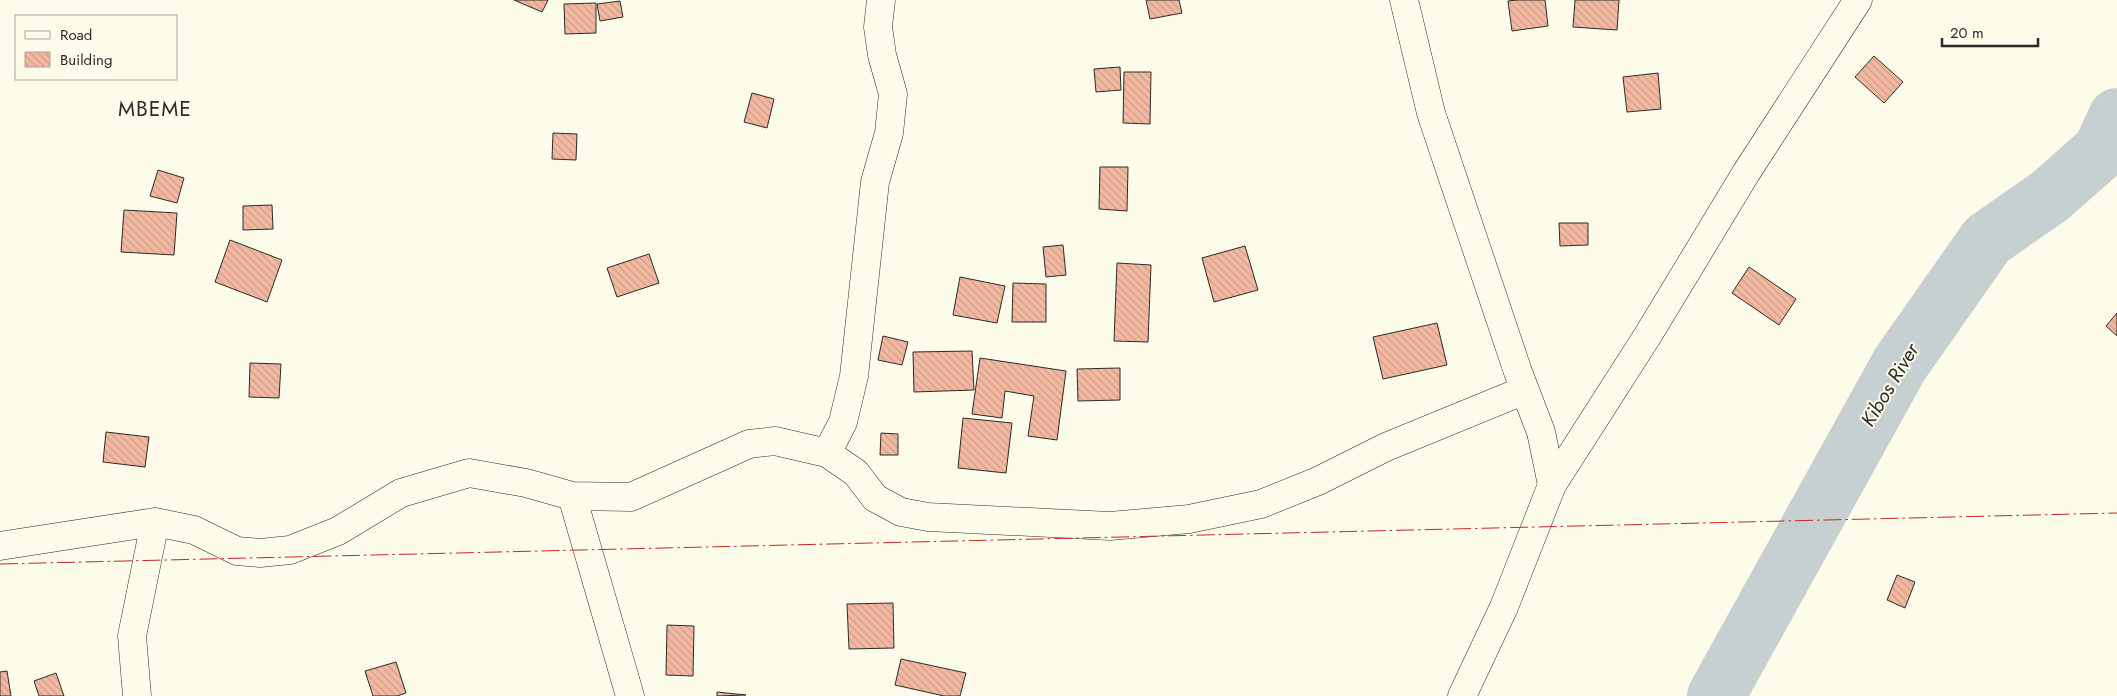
<svg xmlns="http://www.w3.org/2000/svg" width="2117" height="696" font-family="Jost,sans-serif">
	<style>
		.lines { fill: none; stroke-linecap: round; stroke-linejoin: round }
		.river { stroke: #c7d0d0; stroke-width: 58 }
		.building { fill: url(#building-back-hatch); stroke: #2b2b2b }
		.minor-casing { stroke: #2b2b2b; stroke-width: 29 }
		.major-casing { stroke: #2b2b2b; stroke-width: 29 }
		.minor { stroke: #fdfbea; stroke-width: 28 }
		.major { stroke: #fdfbea; stroke-width: 28 }
		.power { stroke: #c62828; stroke-width: 1; stroke-dasharray: 18 4 2.5 4; stroke-linecap: butt }
		.labels { text-anchor: middle; dominant-baseline: central; stroke-width: 4; stroke-linejoin: round; paint-order: stroke }
		.water-label { font-size: 20px; font-style: italic; fill: #2b2b2b; stroke: #fdfbea }
		.quarter-label { font-size: 21px; letter-spacing: 1px; fill: #2b2b2b; stroke: #fdfbea }
	</style>
	<defs>
		<pattern id="building-back-hatch" width="6" height="6" patternUnits="userSpaceOnUse" patternTransform="scale(1.25)"><rect width="6" height="6" fill="#f2b8a0"/><path d="M-1 5l2 2M0 0l6 6M5-1l2 2" fill="none" stroke="#d09e8a"/></pattern>
	</defs>
	<rect width="100%" height="100%" fill="#fdfbea"/>
	<g class="lines">
		<path class="river" d="M1716,696l184,-332 87,-124 63,-44 52,-46 15,-33"/>
	</g>
	<path class="building" d="M514,0h34l-6,12z
		M1146,0h33l3,13 -32,6z
		M1517,0h28l3,26 -36,5 -4,-30z
		M1575,0h44l-2,30 -44,-3z
		M620,1l3,16 -23,4 -3,-17z
		M596,3v30l-31,1 -1,-30z
		M1874,56l29,26 -19,21 -29,-26z
		M1120,67l1,23 -25,2 -2,-23z
		M1124,72h27l-1,52 -27,-1z
		M1658,73l3,36 -34,3 -4,-35z
		M752,93l22,6 -7,29 -23,-6z
		M553,133l24,1 -1,26 -24,-1z
		M1100,167h28l-1,44 -28,-2z
		M158,170l26,8 -7,25 -27,-7z
		M272,205l1,24 -30,1v-24z
		M124,210l53,3 -3,42 -53,-3z
		M1559,223h29v22l-28,1z
		M230,240l52,20 -15,42 -52,-20z
		M1063,245l3,30 -20,2 -3,-30z
		M1245,246l13,44 -44,12 -12,-44z
		M649,254l10,29 -42,14 -10,-29z
		M1117,263l34,2 -3,77 -34,-1z
		M1749,267l47,32 -17,26 -47,-32z
		M960,277l45,9 -8,37 -44,-8z
		M1013,283l33,1v38h-34z
		M2117,313v23l-11,-10z
		M1437,323l10,42 -64,14 -10,-42z
		M883,336l25,6 -6,23 -24,-5z
		M972,351l2,39 -60,2 -1,-40z
		M980,358l86,13 -9,69 -29,-4 6,-40 -29,-5 -3,27 -30,-4z
		M250,363l31,1 -2,34 -30,-1z
		M1120,368v32l-42,1 -1,-32z
		M963,418l49,5 -6,50 -48,-5z
		M106,432l43,5 -4,30 -42,-5z
		M881,433l17,1v21h-18z
		M1897,575l18,7 -10,26 -18,-8z
		M893,603l1,45 -45,1 -2,-45z
		M667,625l27,1 -1,50 -27,-1z
		M901,659l65,14 -6,23h-16l-49,-11z
		M396,662l10,31 -9,3h-24l-8,-25z
		M7,671l4,25h-11v-24z
		M56,673l8,23h-25l-5,-15z
		M717,692l29,3 -29,1z"/>
	<g class="lines">
		<defs>
			<path id="minor" d="M1404,0l27,113 87,259 23,60 11,53
				M827,453l16,-31 11,-46 21,-194 14,-49 4,-39 -11,-39 -4,-28 3,-27
				M572,496l58,200
				M0,546l155,-24 39,8 43,21 23,2 30,-3 48,-19 63,-38 68,-20 57,10 46,13 59,1 118,-53 26,-3 52,12 29,20 19,25 26,14 27,5 182,9 79,-7 72,-15 57,-23 68,-34 139,-57
				M137,696l-5,-60 23,-114"/>
			<path id="major" d="M1462,696l42,-89 48,-122 96,-150 98,-162 112,-173"/>
		</defs>
		<use href="#minor" class="minor-casing"/>
		<use href="#major" class="major-casing"/>
		<use href="#minor" class="minor"/>
		<use href="#major" class="major"/>
		<path class="power" d="M0,564l2117,-51"/>
	</g>
	<g class="labels">
		<g class="water-label">
			<text transform="translate(1890 385) rotate(-59)">Kibos River</text>
		</g>
		<g class="quarter-label">
			<text x="155" y="109">MBEME</text>
		</g>
	</g>
	<rect x="15" y="15" width="162" height="65" fill="#fdfbea" stroke="#a9a89e"/>
	<rect x="25" y="31" width="25" height="8" fill="#fdfbea" stroke="#a9a89e"/>
	<text x="60" y="40" font-size="15" fill="#2b2b2b">Road</text>
	<rect x="25" y="52" width="25" height="15" fill="url(#building-back-hatch)" stroke="#a9a89e"/>
	<text x="60" y="65" font-size="15" fill="#2b2b2b">Building</text>
	<path d="M1942 38v8h96v-8" fill="none" stroke="#2b2b2b" stroke-width="2.5"/>
	<text x="1950" y="38" font-size="15" fill="#2b2b2b" stroke="#fdfbea" stroke-width="4" paint-order="stroke">20 m</text>
</svg>
